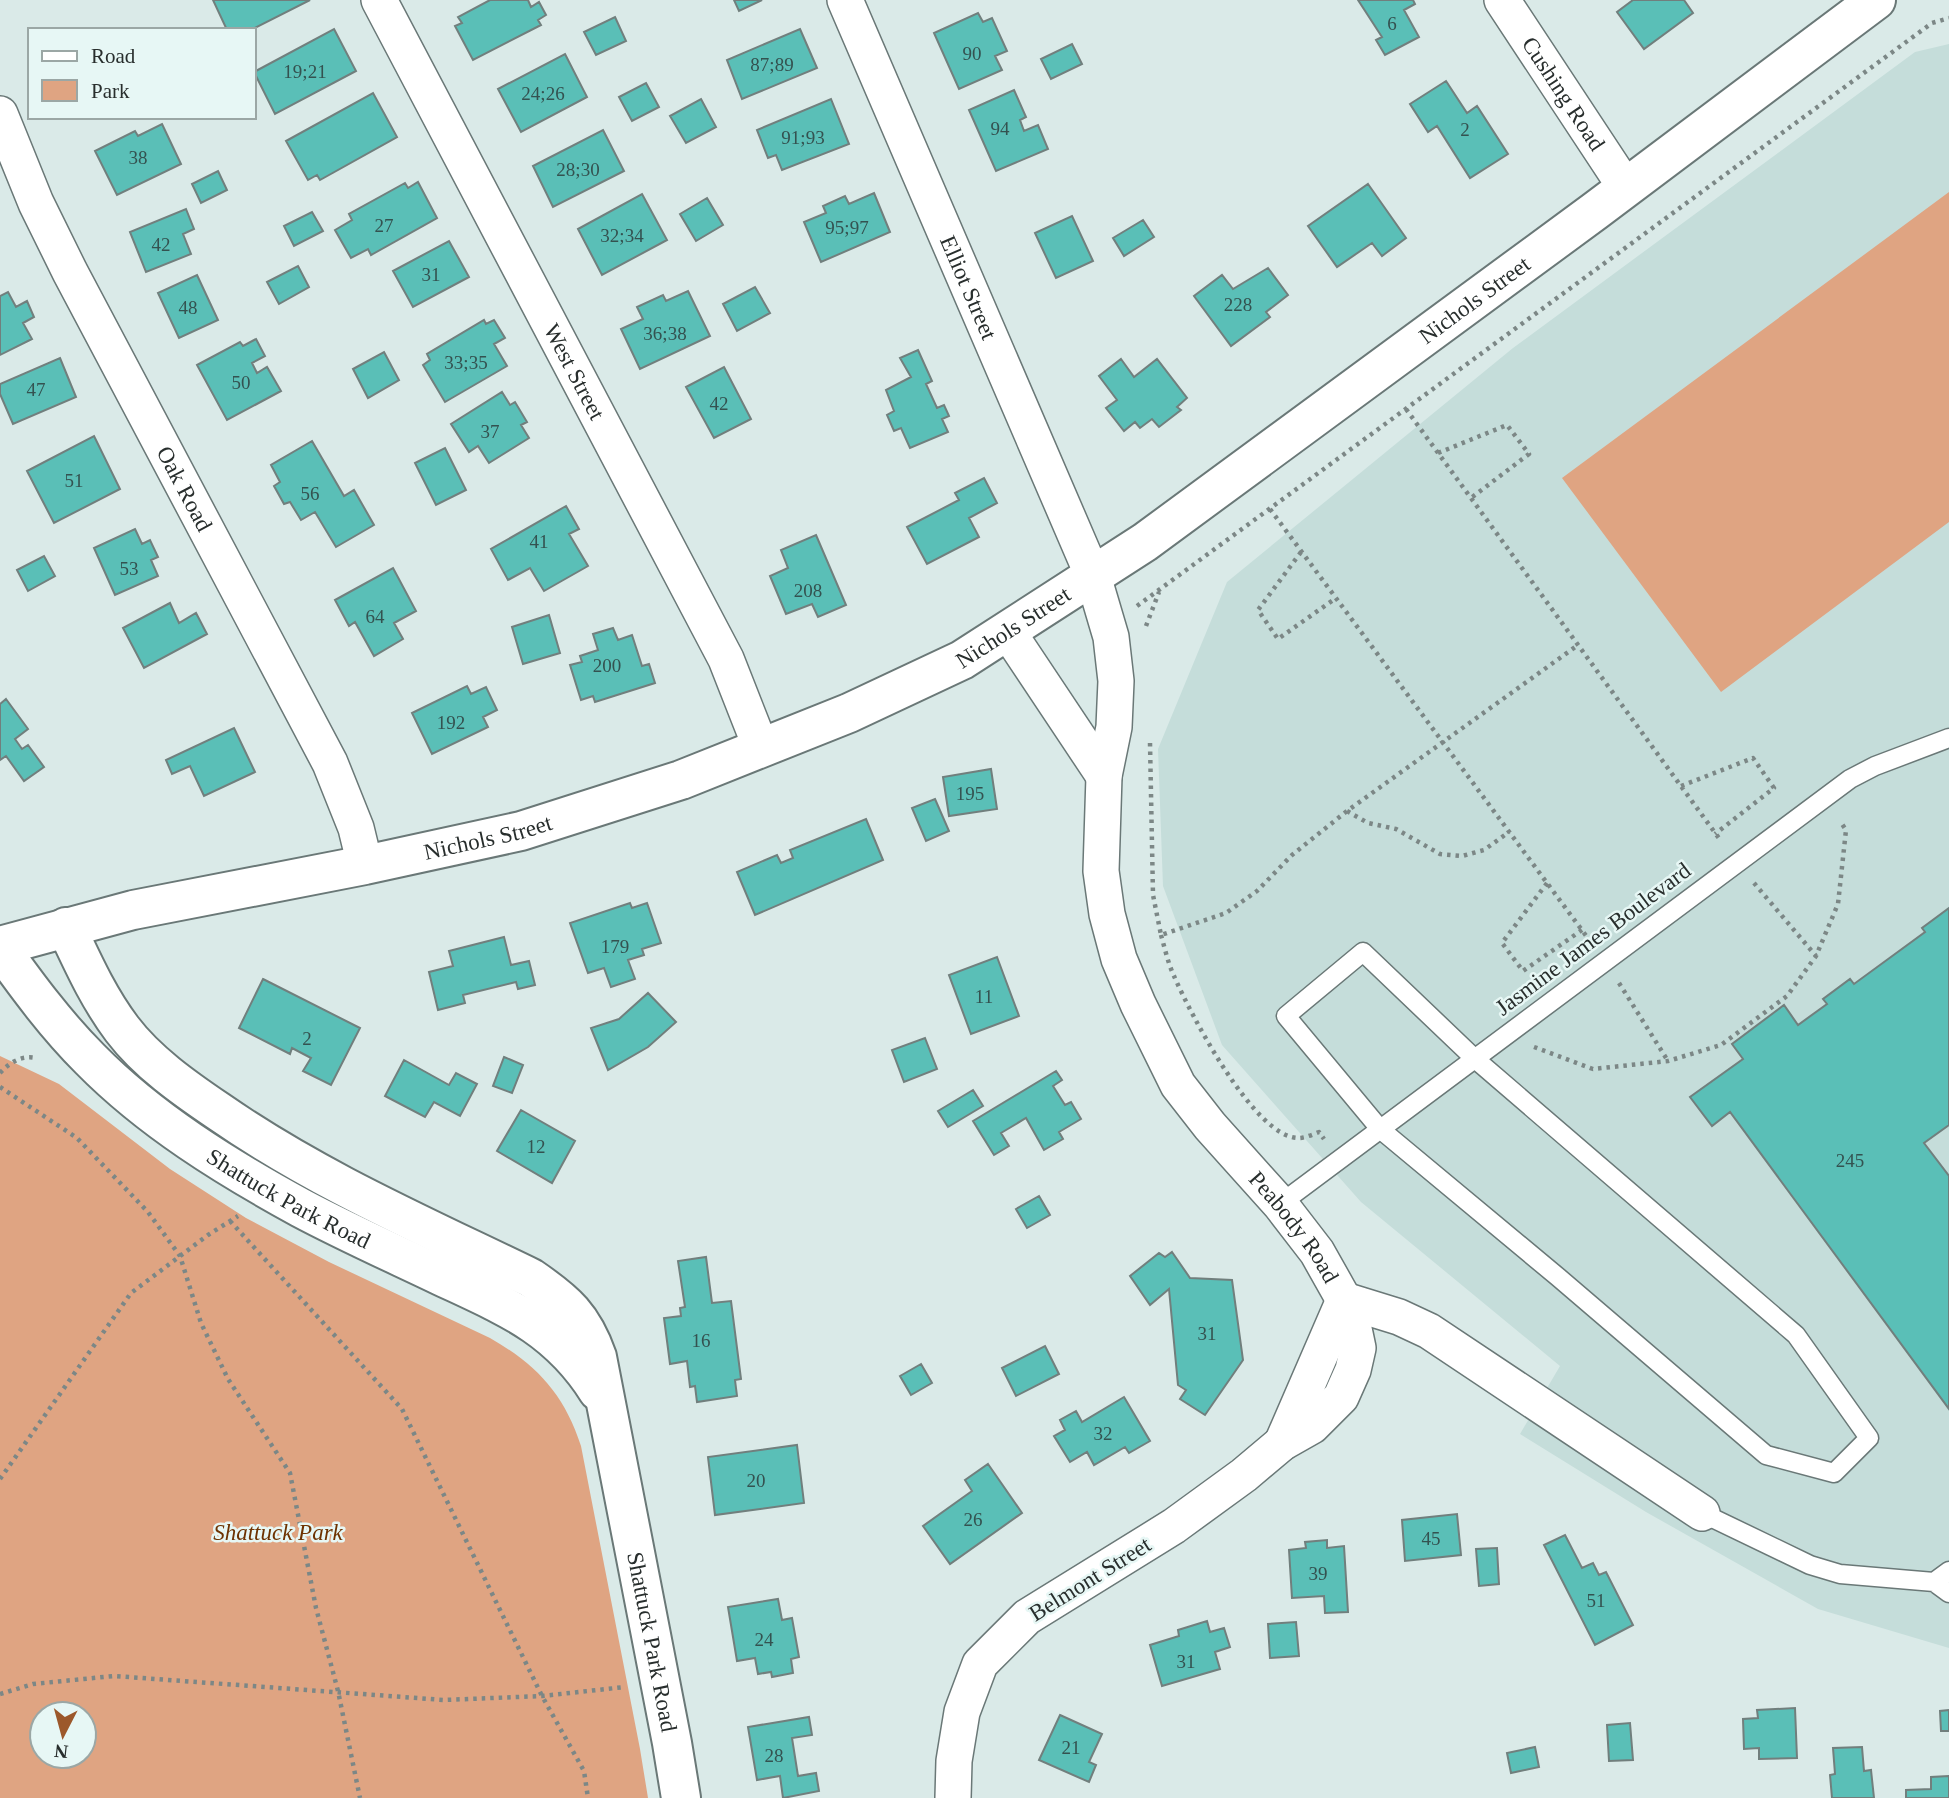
<svg xmlns="http://www.w3.org/2000/svg" width="1949" height="1798" font-family="'Times New Roman',serif">
	<style>
		.built { fill: #c5ddda }
		.green { fill: #dfa482; fill-rule: evenodd }
		.building { fill: #5abfb7; stroke: #717f7d; stroke-width: 2 }
		.lines { fill: none; stroke-linecap: round; stroke-linejoin: round }
		.service-casing { stroke: #6a7877; stroke-width: 21 }
		.minor-casing { stroke: #6a7877; stroke-width: 38 }
		.tertiary-casing { stroke: #6a7877; stroke-width: 42 }
		.secondary-casing { stroke: #6a7877; stroke-width: 42 }
		.path { stroke: #7c8786; stroke-width: 4.5; stroke-dasharray: 3.5 5; stroke-linecap: butt }
		.service { stroke: #fff; stroke-width: 18 }
		.minor { stroke: #fff; stroke-width: 35 }
		.tertiary { stroke: #fff; stroke-width: 38 }
		.secondary { stroke: #fff; stroke-width: 38 }
		.labels { text-anchor: middle; dominant-baseline: central; stroke-width: 5; stroke-linejoin: round; paint-order: stroke }
		.number-label { font-size: 19px; fill: #345250 }
		.street-label { font-size: 23px; fill: #282e2d; stroke: #e7f7f5 }
		.park-label { font-size: 23px; font-style: italic; fill: #6d3201; stroke: #e7f7f5 }
	</style>
	<rect width="100%" height="100%" fill="#daeae8"/>
	<path class="built" d="M1949,44v1604l-131,-39 -172,-97 -126,-78 40,-68 -199,-164 -139,-157 -59,-159 -5,-137 69,-167 286,-234 402,-296z"/>
	<path class="green" d="M1949,192v330l-228,170 -159,-214z
		M0,1056l59,28 111,85 76,49 83,44 161,76c47,27 74,56 91,108l59,303 8,49h-648zM42,1714h42v42h-42z"/>
	<path class="building" d="M213,0h97l-59,30h-24z
		M490,0h38l3,7 8,-5 7,13 -8,5 3,5 -68,35 -18,-34 7,-3 -4,-6z
		M734,0h28l-23,11z
		M1358,0h55l2,4 -11,6 15,27 -34,18 -9,-15 6,-3z
		M1633,0h51l9,13 -49,36 -27,-37z
		M978,13l5,9 9,-4 15,33 -12,5 7,14 -43,19 -25,-56z
		M615,17l11,24 -30,14 -12,-23z
		M334,29l22,42 -81,43 -21,-42z
		M800,29l17,39 -75,31 -15,-39z
		M1072,44l10,20 -31,15 -10,-20z
		M565,54l22,43 -66,35 -23,-43z
		M1446,81l21,32 10,-7 31,48 -38,24 -33,-52 -9,6 -18,-28z
		M646,83l13,24 -27,14 -13,-24z
		M1014,90l12,27 -6,3 4,11 14,-6 10,24 -52,22 -27,-61z
		M373,93l24,44 -77,43 -3,-5 -9,5 -22,-39z
		M701,99l15,28 -30,16 -16,-27z
		M831,99l18,45 -67,26 -6,-15 -8,3 -11,-28z
		M162,124l19,40 -64,31 -22,-44 40,-20 3,5z
		M603,130l21,41 -71,36 -20,-41z
		M218,171l9,19 -26,13 -9,-19z
		M418,182l19,36 -66,37 -3,-6 -17,9 -16,-28 17,-10 -3,-6 56,-31 3,5z
		M1368,184l38,54 -24,18 -10,-13 -35,24 -29,-41z
		M874,193l16,39 -69,30 -17,-40 22,-9 -3,-7 22,-10 4,8z
		M642,194l25,46 -65,35 -24,-46z
		M707,198l16,27 -27,16 -16,-27z
		M186,209l8,20 -11,5 8,20 -45,18 -16,-40z
		M312,212l11,19 -29,15 -10,-20z
		M1072,216l21,45 -37,17 -21,-45z
		M1143,220l11,17 -30,19 -11,-18z
		M449,241l20,36 -56,30 -20,-36z
		M298,266l11,21 -30,17 -12,-22z
		M1268,268l20,27 -22,17 4,5 -39,29 -37,-50 28,-21 11,14z
		M197,275l21,45 -39,18 -21,-45z
		M755,287l15,26 -33,18 -14,-27z
		M688,291l22,45 -70,33 -19,-40 22,-10 -6,-12 26,-12 3,6z
		M8,292l8,15 11,-6 7,16 -11,6 9,16 -32,16v-59z
		M484,320l2,4 8,-4 11,18 -11,6 13,22 -62,36 -22,-37 7,-5 -3,-6z
		M256,339l9,17 -13,7 5,10 10,-6 14,24 -54,29 -30,-55 43,-23 3,4z
		M918,350l14,31 -6,3 11,24 7,-3 5,11 -7,3 6,13 -38,16 -9,-20 -7,3 -7,-16 7,-4 -8,-21 25,-13 -11,-19z
		M384,352l15,28 -31,18 -15,-29z
		M60,358l16,39 -63,27 -13,-30v-10z
		M1121,359l13,18 23,-18 30,39 -10,9 4,3 -22,17 -7,-8 -12,9 -5,-6 -11,9 -18,-23 11,-8 -18,-24z
		M724,367l27,52 -37,19 -28,-51z
		M502,392l8,13 5,-3 12,20 -6,3 8,13 -40,25 -11,-17 -9,6 -18,-28z
		M94,436l26,53 -66,34 -27,-52z
		M312,441l32,55 10,-6 20,35 -38,22 -21,-35 -14,8 -11,-18 -6,2 -10,-18 6,-4 -9,-17z
		M445,448l21,42 -30,15 -21,-42z
		M984,478l13,25 -28,15 10,19 -52,27 -20,-37 52,-27 -4,-7z
		M566,506l13,23 -10,5 19,32 -44,25 -14,-23 -22,12 -17,-31z
		M135,529l7,15 8,-4 8,17 -7,3 7,16 -43,19 -21,-47z
		M816,535l30,70 -28,12 -6,-13 -26,10 -16,-38 18,-8 -7,-18z
		M44,556l11,20 -27,15 -11,-21z
		M393,568l23,43 -22,12 9,16 -29,17 -19,-34 -6,4 -14,-26z
		M170,603l9,20 17,-10 11,21 -63,34 -21,-40z
		M549,615l11,38 -37,11 -11,-37z
		M613,628l5,12 14,-5 10,31 7,-2 6,19 -60,19 -2,-6 -12,4 -11,-35 12,-3 -2,-6 18,-6 -5,-16z
		M467,686l4,8 15,-7 11,23 -14,7 5,10 -56,27 -20,-41z
		M6,699l22,30 -13,10 7,10 6,-4 16,22 -20,14 -18,-25 -6,4v-56z
		M234,728l21,44 -51,24 -14,-30 -18,8 -6,-14z
		M991,769l6,40 -48,7 -6,-39z
		M935,799l14,32 -23,10 -14,-33z
		M866,819l17,41 -128,55 -18,-43 40,-17 4,8 12,-5 -3,-8z
		M630,903l2,5 15,-5 14,40 -19,6 2,6 -16,5 7,19 -24,8 -7,-19 -16,5 -18,-50z
		M1949,908v217l-25,18 25,33v233l-219,-297 -18,14 -22,-29 53,-38 -11,-15 52,-39 14,20 29,-21 -4,-5 27,-20 4,5 71,-52 -3,-4z
		M504,937l7,28 18,-4 6,24 -17,4 -2,-7 -53,13 2,8 -27,7 -9,-38 24,-6 -4,-15z
		M997,957l22,59 -48,18 -22,-59z
		M263,979l97,49 -29,57 -28,-14 8,-13 -19,-10 -2,6 -51,-26z
		M648,993l28,29 -28,25 -40,23 -17,-42 28,-9z
		M925,1038l12,31 -33,13 -12,-32z
		M504,1057l19,8 -11,28 -19,-7z
		M404,1060l45,25 7,-12 21,11 -17,32 -26,-14 -9,15 -40,-21z
		M1056,1071l6,9 -9,6 12,19 6,-3 10,17 -22,13 4,7 -19,11 -18,-32 -25,15 8,13 -15,9 -21,-34z
		M973,1090l10,16 -35,21 -10,-16z
		M521,1110l54,31 -23,42 -55,-32z
		M1039,1196l11,19 -23,13 -11,-19z
		M1172,1252l18,26 42,2 11,80 -38,55 -25,-16 6,-9 -8,-5 -9,-96 -19,16 -20,-29 29,-23 6,4z
		M706,1257l6,46 19,-2 10,78 -6,1 2,16 -40,6 -2,-16 -5,1 -3,-26 -17,3 -6,-46 17,-2 -1,-8 5,-1 -7,-46z
		M1045,1346l14,28 -43,22 -14,-28z
		M921,1364l11,19 -21,12 -11,-19z
		M1124,1397l26,44 -21,12 -4,-6 -31,18 -7,-13 -17,10 -16,-26 11,-6 -5,-10 16,-9 6,11z
		M797,1445l7,58 -89,12 -7,-58z
		M988,1464l34,49 -72,51 -27,-38 49,-35 -7,-11z
		M1457,1514l4,41 -56,6 -3,-41z
		M1565,1535l17,33 11,-5 6,12 7,-3 27,53 -38,20 -51,-100z
		M1327,1540v8l17,-2 4,66 -23,1 -1,-17 -32,2 -3,-48 17,-2 -1,-6z
		M1497,1548l2,36 -20,2 -3,-37z
		M778,1599l4,21 10,-2 7,39 -8,2 2,14 -21,4 -1,-5 -13,2 -3,-16 -18,3 -9,-54z
		M1207,1621l3,11 14,-4 6,19 -15,5 5,17 -58,17 -12,-41 29,-9 -1,-6z
		M1296,1622l3,34 -29,2 -2,-34z
		M1795,1708l2,50 -38,1v-11l-15,1 -1,-30 15,-1 -1,-8z
		M1949,1710v21h-8l-1,-20z
		M1060,1715l42,19 -13,28 7,3 -7,17 -50,-22z
		M809,1717l3,18 -20,3 6,38 18,-3 3,18 -36,7 -3,-22 -23,4 -9,-53z
		M1630,1723l3,37 -24,1 -2,-36z
		M1535,1747l4,20 -28,6 -4,-20z
		M1862,1747l2,24 7,-1 3,28h-42l-2,-23 5,-1 -2,-26z
		M1949,1776v22h-43v-8l25,-1v-12z"/>
	<g class="lines">
		<defs>
			<path id="service" d="M1363,952l111,106 322,277 73,103 -35,35 -68,-18 -208,-178 -178,-148 -94,-113z
				M1280,1204l570,-425 25,-13 74,-28
				M1702,1513l108,52 30,9 94,8 15,11
				M1934,1582l15,-11"/>
			<g id="minor">
				<path id="s1" d="M379,0l347,659 35,89"/>
				<path id="s2" d="M845,0l248,576 18,61 5,44 -2,46 -10,49 -3,95 6,43 12,45 19,45 40,81 32,41 70,78 37,48 27,48 9,24 5,24 -5,22 -12,27 -29,29 -30,17 -38,32 -70,51 -147,91 -47,47 -18,48 -8,49 -1,37"/>
				<path id="s3" d="M1502,0l124,188"/>
				<path id="s4" d="M0,114l36,89 34,69 260,491 26,65 9,37"/>
				<path d="M1008,632l96,144"/>
				<path d="M1344,1300l55,17 30,14 273,182"/>
				<path d="M1282,1443l62,-143"/>
			</g>
			<g id="tertiary">
				<path id="s5" d="M66,927c17,36 32,70 56,102 25,33 62,59 96,82 98,68 206,115 313,167 35,24 52,39 66,79l75,386 9,55"/>
				<path id="s6" d="M0,948c28,39 56,77 90,111 60,61 136,108 211,149 45,24 92,45 138,67 66,31 118,51 159,116"/>
			</g>
			<g id="secondary">
				<path id="s7" d="M0,946l133,-36 232,-45 156,-34 160,-51 168,-67 113,-53 183,-118 450,-331 281,-211"/>
			</g>
		</defs>
		<use href="#service" class="service-casing"/>
		<use href="#minor" class="minor-casing"/>
		<use href="#tertiary" class="tertiary-casing"/>
		<use href="#secondary" class="secondary-casing"/>
		<path class="path" d="M1406,409l315,432
			M1438,453l69,-28 22,29 -58,44
			M1270,509l320,432
			M1301,552l-43,58 20,29 58,-41
			M1137,606l795,-583 17,-5
			M1146,626l13,-34
			M1150,743l3,152 8,40 65,-22 31,-22 35,-36 55,-44 231,-166
			M1681,786l72,-28 21,30 -59,46
			M1347,811l21,12 28,6 44,25 22,2 22,-6 25,-18
			M1547,883l-45,60 21,28 59,-41
			M1754,883l62,73
			M1161,935c4,14 7,28 13,41 16,37 81,163 125,162 6,0 15,-4 20,-6l5,7
			M1619,983l49,78
			M1534,1047l59,22 75,-8 53,-16 66,-49 29,-40 22,-52 8,-74 -6,-9
			M0,1073c10,-11 22,-18 36,-15
			M0,1087l77,51 71,74 32,44 21,67 27,56 62,94 26,135 22,83 22,107
			M230,1221l172,188 140,287 42,75 4,27
			M0,1479l131,-186 77,-58 30,-19
			M0,1694l33,-10 81,-8 330,24 98,-4 83,-9"/>
		<use href="#service" class="service"/>
		<use href="#minor" class="minor"/>
		<use href="#tertiary" class="tertiary"/>
		<use href="#secondary" class="secondary"/>
	</g>
	<g class="labels">
		<g class="number-label">
			<text x="1392" y="23">6</text>
			<text x="972" y="53">90</text>
			<text x="772" y="64">87;89</text>
			<text x="305" y="71">19;21</text>
			<text x="543" y="93">24;26</text>
			<text x="1000" y="128">94</text>
			<text x="1465" y="129">2</text>
			<text x="803" y="137">91;93</text>
			<text x="138" y="157">38</text>
			<text x="578" y="169">28;30</text>
			<text x="384" y="225">27</text>
			<text x="847" y="227">95;97</text>
			<text x="622" y="235">32;34</text>
			<text x="161" y="244">42</text>
			<text x="431" y="274">31</text>
			<text x="1238" y="304">228</text>
			<text x="188" y="307">48</text>
			<text x="665" y="333">36;38</text>
			<text x="466" y="362">33;35</text>
			<text x="241" y="382">50</text>
			<text x="36" y="389">47</text>
			<text x="719" y="403">42</text>
			<text x="490" y="431">37</text>
			<text x="74" y="480">51</text>
			<text x="310" y="493">56</text>
			<text x="539" y="541">41</text>
			<text x="129" y="568">53</text>
			<text x="808" y="590">208</text>
			<text x="375" y="616">64</text>
			<text x="607" y="665">200</text>
			<text x="451" y="722">192</text>
			<text x="970" y="793">195</text>
			<text x="615" y="946">179</text>
			<text x="984" y="996">11</text>
			<text x="307" y="1038">2</text>
			<text x="536" y="1146">12</text>
			<text x="1850" y="1160">245</text>
			<text x="1207" y="1333">31</text>
			<text x="701" y="1340">16</text>
			<text x="1103" y="1433">32</text>
			<text x="756" y="1480">20</text>
			<text x="973" y="1519">26</text>
			<text x="1431" y="1538">45</text>
			<text x="1318" y="1573">39</text>
			<text x="1596" y="1600">51</text>
			<text x="764" y="1639">24</text>
			<text x="1186" y="1661">31</text>
			<text x="1071" y="1747">21</text>
			<text x="774" y="1755">28</text>
		</g>
		<g class="street-label">
			<text stroke="none"><textPath href="#s3" startOffset="112">Cushing Road</textPath></text>
			<text stroke="none"><textPath href="#s2" startOffset="313">Elliot Street</textPath></text>
			<text stroke="none"><textPath href="#s7" startOffset="1634">Nichols Street</textPath></text>
			<text stroke="none"><textPath href="#s1" startOffset="420">West Street</textPath></text>
			<text stroke="none"><textPath href="#s4" startOffset="418">Oak Road</textPath></text>
			<text stroke="none"><textPath href="#s7" startOffset="1068">Nichols Street</textPath></text>
			<text stroke="none"><textPath href="#s7" startOffset="500">Nichols Street</textPath></text>
			<text transform="translate(1593 939) rotate(-37)">Jasmine James Boulevard</text>
			<text stroke="none"><textPath href="#s6" startOffset="387">Shattuck Park Road</textPath></text>
			<text stroke="none"><textPath href="#s2" startOffset="1339">Peabody Road</textPath></text>
			<text transform="translate(1090 1579) rotate(-32)">Belmont Street</text>
			<text stroke="none"><textPath href="#s5" startOffset="994">Shattuck Park Road</textPath></text>
		</g>
		<g class="park-label">
			<text x="278" y="1532">Shattuck Park</text>
		</g>
	</g>
	<rect x="28" y="28" width="228" height="91" fill="#e7f7f5" stroke="#9ba7a5" stroke-width="2"/>
	<rect x="42" y="51" width="35" height="10" fill="#ffffff" stroke="#9ba7a5" stroke-width="2"/>
	<text x="91" y="63" font-size="21" fill="#282e2d">Road</text>
	<rect x="42" y="80" width="35" height="21" fill="#dfa482" stroke="#9ba7a5" stroke-width="2"/>
	<text x="91" y="98" font-size="21" fill="#282e2d">Park</text>
	<g transform="translate(63 1735) rotate(186)"><circle r="33" fill="#e7f7f5" stroke="#9ba7a5" stroke-width="2"/>
	<path d="M0-5L12 26L0 18L-12 26Z" fill="#9c582b"/>
	<text y="-10" font-size="19" font-weight="bold" text-anchor="middle" fill="#282e2d">N</text>
	</g>
</svg>
